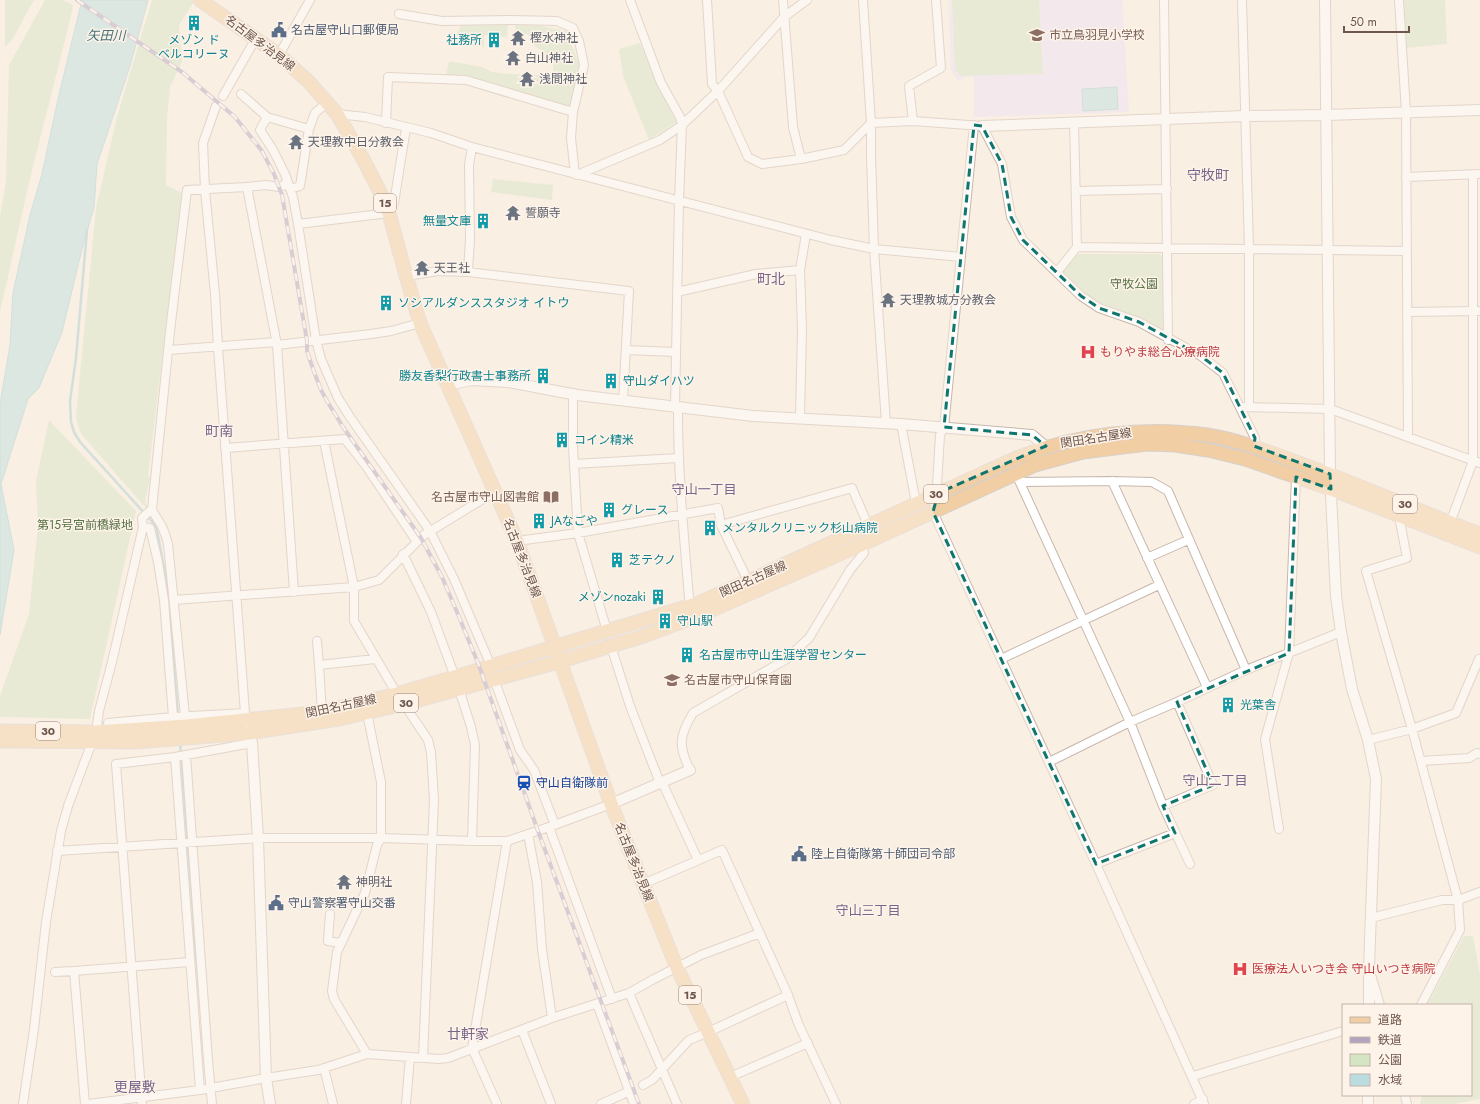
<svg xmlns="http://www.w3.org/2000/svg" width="1480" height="1104" font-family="Jost,'Noto Sans JP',sans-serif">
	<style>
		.education { fill: #ece0f5 }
		.green { fill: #d4e5c4 }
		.water { fill: #bbdde0; stroke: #a2cdd1 }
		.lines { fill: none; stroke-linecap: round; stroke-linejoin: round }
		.stream { stroke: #a2cdd1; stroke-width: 2.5 }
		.minor-casing { stroke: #c8b6ab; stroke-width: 10 }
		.tertiary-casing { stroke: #c8b6ab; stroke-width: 12 }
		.primary-casing { stroke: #d6d0cd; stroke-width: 15 }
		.minor { stroke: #fff; stroke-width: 8 }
		.tertiary { stroke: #fff; stroke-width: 10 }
		.primary { stroke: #f1cea3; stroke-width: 13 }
		.rail-casing { stroke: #b1a4c1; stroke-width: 4 }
		.rail { stroke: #fdf3e9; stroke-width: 2.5; stroke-dasharray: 8; stroke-linecap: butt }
		.marked { fill: none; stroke: #0f766e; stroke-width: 3; stroke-dasharray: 8 5; stroke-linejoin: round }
		.labels { text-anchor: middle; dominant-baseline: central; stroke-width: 3; stroke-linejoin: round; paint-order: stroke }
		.shield { fill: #fdf3e9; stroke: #99857b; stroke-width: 1 }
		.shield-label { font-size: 11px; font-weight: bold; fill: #6e564c }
		.service-label { font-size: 12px; fill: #4e5e75; stroke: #fdf3e9; text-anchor: start }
		.education-label { font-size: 12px; fill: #785e54; stroke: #fdf3e9; text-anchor: start }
		.worship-label { font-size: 12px; fill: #5b616d; stroke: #fdf3e9; text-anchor: start }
		.culture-label { font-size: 12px; fill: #0d838f; stroke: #fdf3e9; text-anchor: start }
		.street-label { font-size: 12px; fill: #6e564c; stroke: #fdf3e9 }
		.park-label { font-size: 12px; fill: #567346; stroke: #fdf3e9 }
		.health-label { font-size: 12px; fill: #be3a42; stroke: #fdf3e9; text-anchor: start }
		.transit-label { font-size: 12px; fill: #164399; stroke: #fdf3e9; text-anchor: start }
		.water-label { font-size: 13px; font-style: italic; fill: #467479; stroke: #fdf3e9 }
		.neighbourhood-label { font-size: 13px; fill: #7a658b; stroke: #fdf3e9 }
		.quarter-label { font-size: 14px; fill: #7a658b; stroke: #fdf3e9 }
	</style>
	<rect width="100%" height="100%" fill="#f9efe3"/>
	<path class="education" d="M949,0h173l7,112 -155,5v-40h-9l-7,4 -7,-11z"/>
	<path class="green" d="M5,0h29l-22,40 -7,7z
		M45,0h18l10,5 -3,15 -41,163 -29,129v-96l6,-34 3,-117z
		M152,0h43l-16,25 3,37 -12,25 -3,30 -1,68 16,8 -34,283 2,2 -5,24 3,4 -2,2 -64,-73 -4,-9 -2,-10 20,-208 21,-91z
		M952,0h87l4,74 -82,2 -6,-6z
		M1404,0h41l2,44 -41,4z
		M461,24l47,1 -1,10 -1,2 -22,-2v12l-12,-1v-6l-6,-1 -2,7h-7l-1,-8z
		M515,25l26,1 25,5 14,35 -10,40 -103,-30 -21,-1 3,-14 33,6 10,5 18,2 30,1 13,-2 1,-14 -11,-3v-6c-12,-3 -8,-8 -15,-15l-12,-4z
		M640,43l36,79 -27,18 -26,-64 -4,-27z
		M493,179l60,6 -1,15 -61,-8z
		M1078,254h82l4,4 2,70 -5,4 -37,-19 -35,-15 -27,-24v-3z
		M49,420l87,91 -46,208 -90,-2v-21l29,-82 9,-88 -2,-45z
		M1464,936h9l7,38v125l-26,5h-34l2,-9h49v-90h-44z"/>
	<path class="water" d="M82,0h66l-18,66 -33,98 -3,43 -12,42 -20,83 -23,56 -11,11 -27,85 13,66 -14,85v-231l10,-59 3,-52 17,-78 12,-41 16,-75z
		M1117,87l1,22 -35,2 -1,-22z"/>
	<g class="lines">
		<path class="stream" d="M87,230l-11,128 -6,43 1,21 3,10 6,10 76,84 12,62 10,127
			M180,742l19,250"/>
		<defs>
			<path id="minor" d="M630,0l31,83 19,34 2,8 -3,75 -4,207 3,5c0,63 6,124 11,186l1,8
				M707,0l5,84 6,7 30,66 14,7 39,-5 43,-9 27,-27 42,-2 69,5 20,38 9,53 12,23 58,56 18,12 40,14 62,34 22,17 32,65 -1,8
				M783,0l10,127 8,32
				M863,0l8,123v33l3,93 12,174
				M1164,0l4,340
				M1242,0l7,249v158
				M1399,0l7,112 2,324
				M399,14l43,7 70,-1 45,1 16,7 6,13 5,24 -11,47 -2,26 4,36
				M279,55l31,-55
				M241,94l26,23
				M223,96l33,-58
				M328,102l-13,11 -6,16 -42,-12 -7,13 13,20 12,24 8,23 5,27 18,116 5,19 17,39 12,19 80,114 24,48 37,87
				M216,106l-13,37 2,47 10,104 3,53 27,366 2,7
				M337,114l28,3 66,16 41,14 359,93 43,9 87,8
				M913,121l-4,-35 32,-18 -5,-68
				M386,123l2,-46 78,3 107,32
				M974,125l-30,302 -4,8 -3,51 1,7 -5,19 163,352 108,240
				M577,175l83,-35 22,-15 36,-34 66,-74 23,-17
				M1406,177l74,-3
				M247,187l19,-2 13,2 4,-1 4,-5
				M290,189l10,-3 9,-57
				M1076,191l91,-2
				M394,203l12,-75
				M298,224l91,-11
				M1077,247l329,4
				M468,272l2,-33 -1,-74 3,-18
				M1057,272l20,-25 -3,-125
				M406,276l32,-5 30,1 161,19 -6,110
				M677,292l79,-18 44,-4
				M1407,312l73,-1
				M277,345l94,-11 20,-3 29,-8
				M169,350l107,-8
				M626,350l50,2
				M573,393v54l5,86 29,98
				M1245,407l85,2 150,54
				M800,418l2,-89 -2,-59 6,-36
				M901,424l15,79
				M324,441l30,146v34l43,73
				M225,448l120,-9 21,27 51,76
				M574,464l104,-6
				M1016,474l114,248 33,84 27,58
				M1112,481l95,206
				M1021,482l91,-1 40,1 16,9 78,179
				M1399,516l8,42 -41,13 46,158 46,171 2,30 -39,75
				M1450,523l23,-62v-286
				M721,525l131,-37 16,37
				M143,527l7,1 8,34 6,38 9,117
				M517,541l61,-8 140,-25 3,17 27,56
				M403,554l28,58 24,65
				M1147,558l41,-18
				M174,600l180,-13 25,-7 45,-45 72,-44
				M317,641l2,24
				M611,646l19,60 30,77
				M1001,659l158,-74
				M494,679l26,71 14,20 21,55
				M459,689l12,38 4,18 -3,96
				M404,704l24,36 3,12 3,48 -11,258
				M322,712l-3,-47 56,-6
				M185,716l-17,-172c-2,-7 -4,-15 -8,-21 -3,-5 -6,-8 -8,-14l18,-178 17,-141 60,-3 30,158 17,247
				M108,723l65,-6 72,-4
				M96,732l3,-21 13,-49 31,-135 -1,-9 10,-9
				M1368,740l44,-11 44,-16 23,-54
				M186,755l22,305 4,44
				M175,757l25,333
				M1421,761l48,-3 8,-5 3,1
				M1049,762l81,-40 47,-20 69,-32 95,-38
				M690,770c-12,-24 -11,-34 3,-57l92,-53 24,-22 41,-68 14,-17 -1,-9
				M662,782l36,78
				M1163,806l50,-21 -36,-83
				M549,827l63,172
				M1279,829l-14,-90 24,-86 7,-176
				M528,834l9,48 5,67 10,69
				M57,851l201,-13h123l91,3h35l42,-14 62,-23
				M1096,864l79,-31
				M643,884l79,-34 66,145 10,28 38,81
				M330,914l-2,27 12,2
				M1371,918l71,-18h16l22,-8
				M55,972l19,-1
				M1371,975l9,30
				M629,993l48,111
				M597,1004l37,100
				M522,1030l29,74
				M367,1054l-33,-55 -2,-8 5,-39 28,-59 12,-48 4,-7v-56l-14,-69
				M324,1068l9,36
				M1193,1076l150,-45
				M730,1077l78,-34
				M643,1085l9,-5 37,-40 17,-7 82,-38
				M1405,1095l2,9
				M23,1104l11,-75 12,-107 15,-91 7,-25 24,-64
				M85,1104l-11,-133 116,-9
				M88,1104l112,-14 66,-12 52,-8 49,-16 72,5 9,-1 104,-40 77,-25 25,-14 47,-24 59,-22
				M142,1104l-26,-340 59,-7 77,-14
				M406,1104l4,-47
				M497,1104l-25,-56 35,-207
				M601,1104l29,-13
				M1194,1104l9,-5"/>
			<path id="tertiary" d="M1325,0l5,474 6,122 5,36 11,57 16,51 8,39 -7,188v38
				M982,126l263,-10 81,-1 154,-5
				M448,385l24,-5 36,2 69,13 176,21 148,8 131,11 14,12
				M248,727l4,16 6,95 8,240 4,26
				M611,804l79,-34
				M1368,1104v-9"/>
			<path id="primary" d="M200,0l79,55 30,27 28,32 25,43 21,41 6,15 17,63 14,47 97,218 94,263 66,164 66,136
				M0,731l96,1 91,-6 135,-14 75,-18 58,-17 241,-73 52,-23 268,-123c60,-24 127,-32 191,-23 33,5 64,18 95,29 60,22 118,48 178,70
				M0,741l136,1 113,-9 90,-14 65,-15 147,-40 93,-28 59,-22 160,-70 172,-79 48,-13 39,-5 26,-3 27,1 33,5 37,9 86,30 149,58"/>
		</defs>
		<use href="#minor" class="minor-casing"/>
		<use href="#tertiary" class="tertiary-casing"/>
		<use href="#primary" class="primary-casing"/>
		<use href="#minor" class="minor"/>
		<use href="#tertiary" class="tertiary"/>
		<use href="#primary" class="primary"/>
		<defs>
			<path id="rail" d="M77,0l105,72 53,45 27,34 12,23 8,21 25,146v10l6,18 8,21 6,11 16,26 78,111 21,39 15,35 21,51 60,168 101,273"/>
		</defs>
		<use href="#rail" class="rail-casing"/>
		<use href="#rail" class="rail"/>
	</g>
	<path d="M0 0H1480V1104H0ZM974,125l8,1 20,38 9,53 12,23 58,56 18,12 40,14 62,34 22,17 32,65 -1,8 76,28 1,15 -35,-12 -7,176 -112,49 36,83 -50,21 12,27 -79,31 -163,-352 5,-19 108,-47 -14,-11 -88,-8z" fill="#f9efe3" fill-opacity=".55" fill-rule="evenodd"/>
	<path class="marked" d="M974,125l8,1 20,38 9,53 12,23 58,56 18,12 40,14 62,34 22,17 32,65 -1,8 76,28 1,15 -35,-12 -7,176 -112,49 36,83 -50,21 12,27 -79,31 -163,-352 5,-19 108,-47 -14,-11 -88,-8z"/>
	<defs>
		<symbol id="building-bare" viewBox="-9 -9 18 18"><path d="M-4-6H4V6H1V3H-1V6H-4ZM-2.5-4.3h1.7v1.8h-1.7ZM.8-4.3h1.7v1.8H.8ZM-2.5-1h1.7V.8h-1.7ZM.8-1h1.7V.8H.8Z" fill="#0f9aa8" stroke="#fdf3e9" stroke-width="2.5" paint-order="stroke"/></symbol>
		<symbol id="civic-bare" viewBox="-9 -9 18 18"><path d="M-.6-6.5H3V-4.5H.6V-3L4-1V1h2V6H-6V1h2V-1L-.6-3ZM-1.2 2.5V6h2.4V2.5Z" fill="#5c6f8a" stroke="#fdf3e9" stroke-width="2.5" paint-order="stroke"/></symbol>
		<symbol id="school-bare" viewBox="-9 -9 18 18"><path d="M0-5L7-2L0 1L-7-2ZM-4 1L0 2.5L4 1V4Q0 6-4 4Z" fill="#8d6e63" stroke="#fdf3e9" stroke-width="2.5" paint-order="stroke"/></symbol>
		<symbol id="temple-bare" viewBox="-9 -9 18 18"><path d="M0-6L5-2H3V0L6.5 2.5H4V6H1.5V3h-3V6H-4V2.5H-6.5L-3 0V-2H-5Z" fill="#6b7280" stroke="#fdf3e9" stroke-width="2.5" paint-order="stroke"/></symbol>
		<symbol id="hospital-bare" viewBox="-9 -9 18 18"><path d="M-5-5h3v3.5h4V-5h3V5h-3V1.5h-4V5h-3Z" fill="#e0444e" stroke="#fdf3e9" stroke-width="2.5" paint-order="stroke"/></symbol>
		<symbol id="library-bare" viewBox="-9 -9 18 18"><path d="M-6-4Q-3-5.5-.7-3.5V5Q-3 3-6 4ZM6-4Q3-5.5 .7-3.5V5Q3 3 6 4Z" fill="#8d6e63" stroke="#fdf3e9" stroke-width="2.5" paint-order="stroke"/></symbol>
		<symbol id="station-bare" viewBox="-9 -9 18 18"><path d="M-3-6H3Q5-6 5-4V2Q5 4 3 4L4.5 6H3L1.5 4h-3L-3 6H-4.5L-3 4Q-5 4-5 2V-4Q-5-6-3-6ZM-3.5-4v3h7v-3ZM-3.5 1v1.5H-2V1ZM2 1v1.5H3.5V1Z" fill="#1a4fb4" stroke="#fdf3e9" stroke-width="2.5" paint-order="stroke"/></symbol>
	</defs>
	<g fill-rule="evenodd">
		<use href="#building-bare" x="183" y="12" width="22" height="22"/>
		<use href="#civic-bare" x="268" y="19" width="22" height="22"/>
		<use href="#school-bare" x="1026" y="24" width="22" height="22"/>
		<use href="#temple-bare" x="507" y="27" width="22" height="22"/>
		<use href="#building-bare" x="483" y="29" width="22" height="22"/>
		<use href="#temple-bare" x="502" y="47" width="22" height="22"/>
		<use href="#temple-bare" x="516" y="68" width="22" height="22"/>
		<use href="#temple-bare" x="285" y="131" width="22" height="22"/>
		<use href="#temple-bare" x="502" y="202" width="22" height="22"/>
		<use href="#building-bare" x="472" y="210" width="22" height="22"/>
		<use href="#temple-bare" x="411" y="257" width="22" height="22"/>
		<use href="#temple-bare" x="877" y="289" width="22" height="22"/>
		<use href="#building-bare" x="375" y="292" width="22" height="22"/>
		<use href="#hospital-bare" x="1077" y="341" width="22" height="22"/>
		<use href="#building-bare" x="532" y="365" width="22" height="22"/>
		<use href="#building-bare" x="600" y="370" width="22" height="22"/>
		<use href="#building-bare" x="551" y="429" width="22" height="22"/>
		<use href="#library-bare" x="540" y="486" width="22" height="22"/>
		<use href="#building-bare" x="598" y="499" width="22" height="22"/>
		<use href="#building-bare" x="528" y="510" width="22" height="22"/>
		<use href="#building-bare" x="699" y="517" width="22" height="22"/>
		<use href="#building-bare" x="606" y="549" width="22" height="22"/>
		<use href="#building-bare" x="647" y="586" width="22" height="22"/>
		<use href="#building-bare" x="654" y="610" width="22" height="22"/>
		<use href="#building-bare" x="676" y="644" width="22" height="22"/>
		<use href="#school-bare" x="661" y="669" width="22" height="22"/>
		<use href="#building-bare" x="1217" y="694" width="22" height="22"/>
		<use href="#station-bare" x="513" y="772" width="22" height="22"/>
		<use href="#civic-bare" x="788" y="843" width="22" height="22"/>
		<use href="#temple-bare" x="333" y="871" width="22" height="22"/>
		<use href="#civic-bare" x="265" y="892" width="22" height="22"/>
		<use href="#hospital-bare" x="1229" y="958" width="22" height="22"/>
	</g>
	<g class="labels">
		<g class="shield">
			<rect x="374" y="194" width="22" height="18" rx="3"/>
			<rect x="924" y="485" width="24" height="18" rx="3"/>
			<rect x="1393" y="495" width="24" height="18" rx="3"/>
			<rect x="394" y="694" width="24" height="18" rx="3"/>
			<rect x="36" y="722" width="24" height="18" rx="3"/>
			<rect x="679" y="986" width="22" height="18" rx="3"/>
		</g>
		<g class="shield-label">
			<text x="385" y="203">15</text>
			<text x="936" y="494">30</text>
			<text x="1405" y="504">30</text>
			<text x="406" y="703">30</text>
			<text x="48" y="731">30</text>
			<text x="690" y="995">15</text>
		</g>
		<g class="service-label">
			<text x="291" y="30">名古屋守山口郵便局</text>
			<text x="811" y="854">陸上自衛隊第十師団司令部</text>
			<text x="288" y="903">守山警察署守山交番</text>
		</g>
		<g class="education-label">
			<text x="1049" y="35">市立鳥羽見小学校</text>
			<text x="539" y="497" text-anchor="end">名古屋市守山図書館</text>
			<text x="684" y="680">名古屋市守山保育園</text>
		</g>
		<g class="worship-label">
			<text x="530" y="38">樫水神社</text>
			<text x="525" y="58">白山神社</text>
			<text x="539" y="79">浅間神社</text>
			<text x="308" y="142">天理教中日分教会</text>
			<text x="525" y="213">誓願寺</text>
			<text x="434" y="268">天王社</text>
			<text x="900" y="300">天理教城方分教会</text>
			<text x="356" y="882">神明社</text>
		</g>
		<g class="culture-label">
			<text x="194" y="40" text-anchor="middle">メゾン ド<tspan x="194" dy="14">ベルコリーヌ</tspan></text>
			<text x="482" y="40" text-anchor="end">社務所</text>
			<text x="471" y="221" text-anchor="end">無量文庫</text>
			<text x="398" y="303">ソシアルダンススタジオ イトウ</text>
			<text x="531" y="376" text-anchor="end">勝友香梨行政書士事務所</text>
			<text x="623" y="381">守山ダイハツ</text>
			<text x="574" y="440">コイン精米</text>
			<text x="621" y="510">グレース</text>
			<text x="551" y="521">JAなごや</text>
			<text x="722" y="528">メンタルクリニック杉山病院</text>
			<text x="629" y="560">芝テクノ</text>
			<text x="646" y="597" text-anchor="end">メゾンnozaki</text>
			<text x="677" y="621">守山駅</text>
			<text x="699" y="655">名古屋市守山生涯学習センター</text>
			<text x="1240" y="705">光葉舎</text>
		</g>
		<g class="street-label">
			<text transform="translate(260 43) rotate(37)">名古屋多治見線</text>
			<text transform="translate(1096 438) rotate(-9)">関田名古屋線</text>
			<text transform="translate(522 558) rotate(69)">名古屋多治見線</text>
			<text transform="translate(753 579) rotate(-24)">関田名古屋線</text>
			<text transform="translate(341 706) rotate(-12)">関田名古屋線</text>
			<text transform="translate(634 862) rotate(68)">名古屋多治見線</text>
		</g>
		<g class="park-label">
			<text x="1134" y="284">守牧公園</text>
			<text x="85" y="525">第15号宮前橋緑地</text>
		</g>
		<g class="health-label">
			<text x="1100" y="352">もりやま総合心療病院</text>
			<text x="1252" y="969">医療法人いつき会 守山いつき病院</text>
		</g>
		<g class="transit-label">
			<text x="536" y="783">守山自衛隊前</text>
		</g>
		<g class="water-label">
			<text x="106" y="35">矢田川</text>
		</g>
		<g class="neighbourhood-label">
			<text x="704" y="489">守山一丁目</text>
			<text x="1215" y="780">守山二丁目</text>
			<text x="868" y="910">守山三丁目</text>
		</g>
		<g class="quarter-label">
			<text x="1208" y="175">守牧町</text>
			<text x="771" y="279">町北</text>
			<text x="219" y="431">町南</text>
			<text x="468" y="1034">廿軒家</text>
			<text x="135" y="1087">更屋敷</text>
		</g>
	</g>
	<rect x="1342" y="1004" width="130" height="92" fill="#fdf3e9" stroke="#c4b4aa"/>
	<rect x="1350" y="1017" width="20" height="6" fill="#f1cea3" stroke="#c4b4aa"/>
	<text x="1378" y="1024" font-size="12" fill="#6e564c">道路</text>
	<rect x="1350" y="1037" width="20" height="6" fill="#b1a4c1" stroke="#c4b4aa"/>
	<text x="1378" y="1044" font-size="12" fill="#6e564c">鉄道</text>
	<rect x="1350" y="1054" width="20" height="12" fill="#d4e5c4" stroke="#c4b4aa"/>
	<text x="1378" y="1064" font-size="12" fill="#6e564c">公園</text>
	<rect x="1350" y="1074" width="20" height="12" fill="#bbdde0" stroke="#c4b4aa"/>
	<text x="1378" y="1084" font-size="12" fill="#6e564c">水域</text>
	<path d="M1344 26v6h65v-6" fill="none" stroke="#6e564c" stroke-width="2"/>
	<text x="1350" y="26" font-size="12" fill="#6e564c" stroke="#fdf3e9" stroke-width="3" paint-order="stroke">50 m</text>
</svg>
